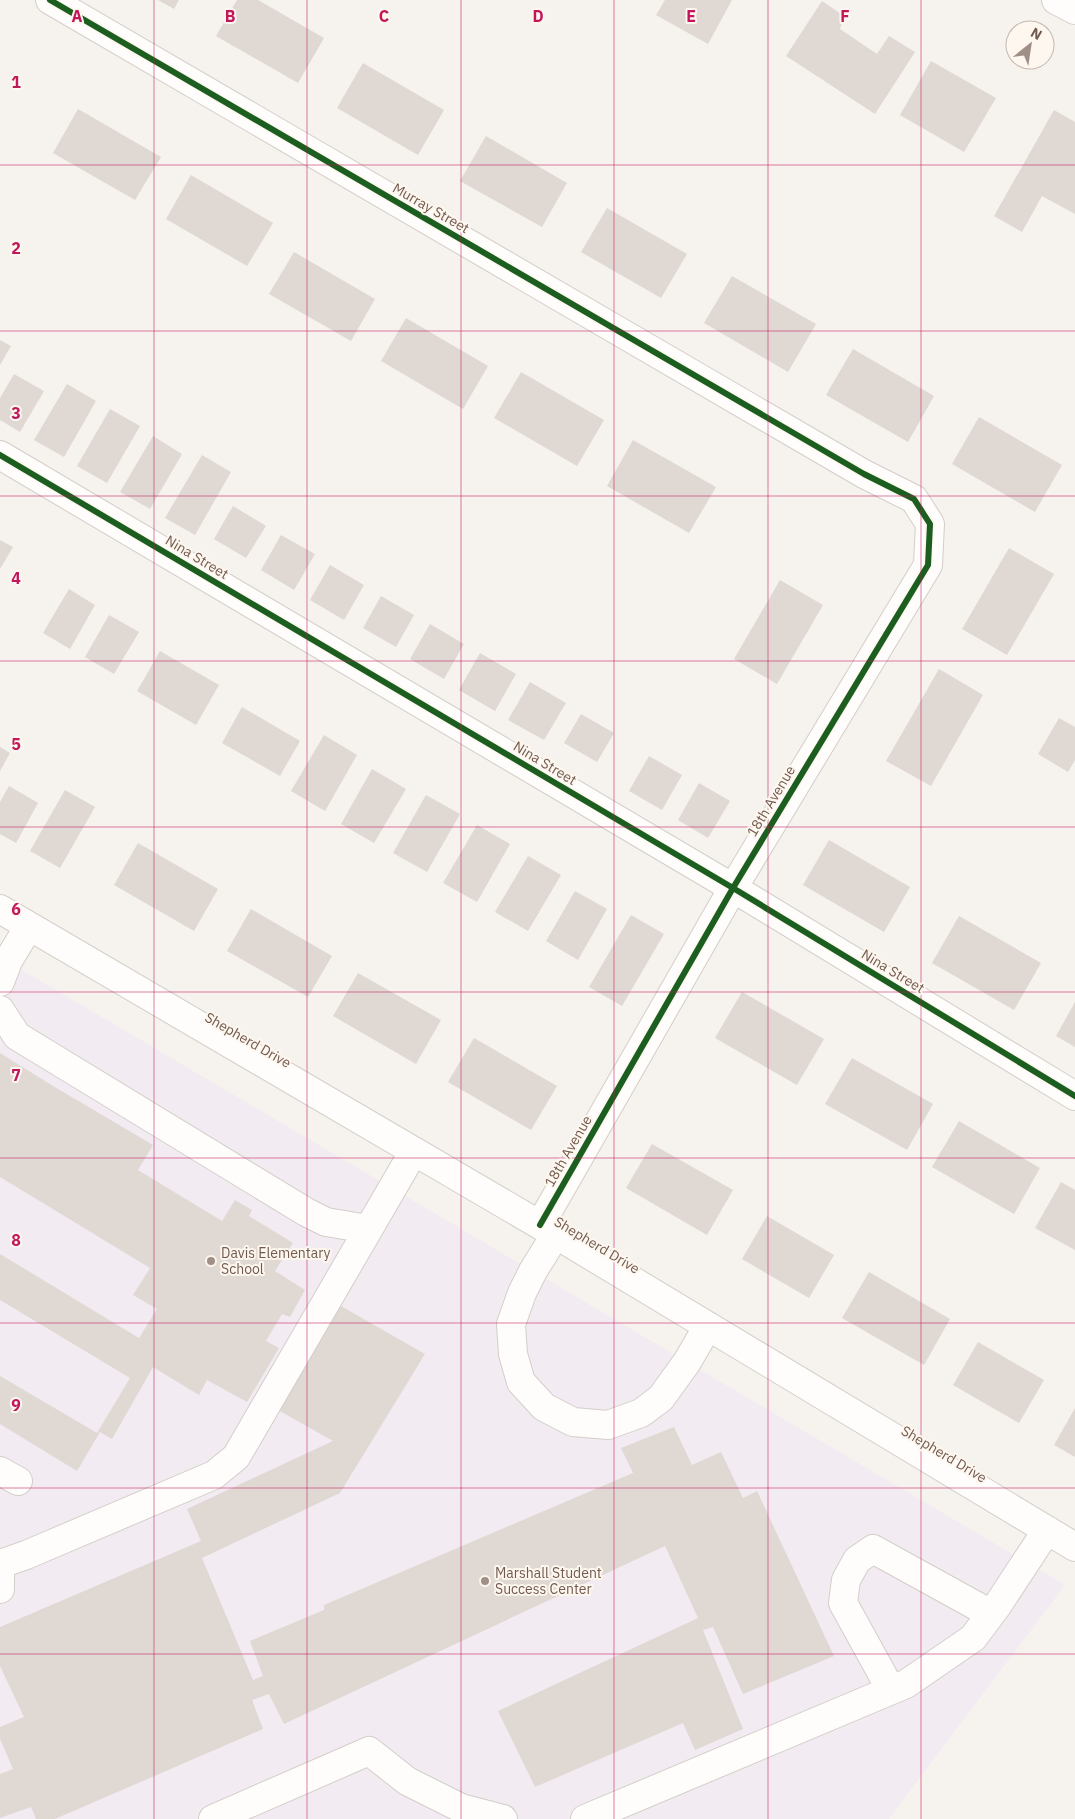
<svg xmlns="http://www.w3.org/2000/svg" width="1075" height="1819" font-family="'IBM Plex Sans',sans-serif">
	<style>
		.education { fill: #f3ebf2 }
		.building { fill: #dfd8d3 }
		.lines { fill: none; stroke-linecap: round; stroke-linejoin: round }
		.minor-casing { stroke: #d3cec8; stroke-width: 30 }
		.minor { stroke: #fefdfc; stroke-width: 28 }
		.cycleway-casing { stroke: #fdf7ef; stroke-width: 9 }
		.cycleway { stroke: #1b5e20; stroke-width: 6 }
		.grid { fill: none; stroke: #c2185b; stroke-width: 1; stroke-opacity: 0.55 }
		.poi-dot { fill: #a08f86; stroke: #fdf7ef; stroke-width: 2 }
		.labels { text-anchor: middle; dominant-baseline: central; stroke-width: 4; stroke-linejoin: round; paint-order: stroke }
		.street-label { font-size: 14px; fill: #725a4f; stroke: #fdf7ef }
		.poi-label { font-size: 14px; fill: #725a4f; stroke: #fdf7ef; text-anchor: start }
		.grid-label { font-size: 16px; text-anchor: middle; font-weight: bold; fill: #c2185b; stroke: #fdf7ef; stroke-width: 4; stroke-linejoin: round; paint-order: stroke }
	</style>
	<rect width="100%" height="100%" fill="#f6f2ed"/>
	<path class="education" d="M0,957l1065,628 -176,234h-889z"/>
	<path class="building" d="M158,0h21l-5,9z
		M237,0h21l66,38 -26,45 -82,-47z
		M665,0h67l-24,44 -52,-29z
		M822,1l22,15 -4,13 37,25 12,-18 26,16 -40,62 -89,-58z
		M931,61l65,37 -32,54 -64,-37z
		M363,63l81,47 -26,45 -81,-47z
		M78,109l83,48 -26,43 -82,-47z
		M1054,110l21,12v92l-33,-18 -20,36 -28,-16z
		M486,136l81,47 -25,44 -82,-46z
		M191,175l82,48 -26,43 -81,-47z
		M607,208l80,46 -26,44 -80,-46z
		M294,252l81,47 -24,42 -82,-47z
		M732,276l84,48 -28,48 -84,-49z
		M406,318l82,48 -25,43 -82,-48z
		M0,340l11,6 -11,19z
		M853,349l81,47 -26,46 -82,-47z
		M521,372l83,48 -27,46 -83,-48z
		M14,374l30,17 -24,41 -20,-12v-22z
		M67,384l29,17 -32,56 -30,-17z
		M110,409l30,17 -33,57 -30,-17z
		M979,417l83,48 -27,47 -83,-48z
		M153,436l29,18 -32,55 -30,-17z
		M633,440l83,47 -27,46 -82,-47z
		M202,455l29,17 -36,63 -30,-17z
		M233,506l33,20 -20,32 -32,-19z
		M281,535l34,19 -21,36 -33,-20z
		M0,540l13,7 -13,22z
		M1009,548l45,26 -47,81 -45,-26z
		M330,565l34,20 -20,35 -34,-20z
		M780,580l43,25 -46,79 -43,-25z
		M69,589l26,16 -25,44 -27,-16z
		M381,596l33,19 -18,32 -33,-19z
		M109,615l30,17 -25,42 -29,-17z
		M430,624l34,20 -20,35 -34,-20z
		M160,651l59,34 -23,40 -59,-34z
		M480,653l36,21 -21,37 -36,-21z
		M939,669l44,26 -52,91 -45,-25z
		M530,682l36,21 -22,37 -36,-20z
		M242,707l58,34 -20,35 -58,-33z
		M581,714l33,19 -17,29 -33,-19z
		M1059,718l16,9v33l-7,12 -30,-18z
		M324,735l33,20 -32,56 -34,-20z
		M0,747l10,6 -10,18z
		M649,756l33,19 -20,35 -33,-19z
		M372,769l34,20 -32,54 -33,-19z
		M699,783l31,18 -22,37 -30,-18z
		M9,786l29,17 -22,40 -16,-9v-32z
		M65,790l30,17 -35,61 -30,-17z
		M426,795l34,19 -33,58 -34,-19z
		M477,825l33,19 -33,58 -34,-19z
		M829,840l81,47 -26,45 -81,-47z
		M138,843l80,46 -24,42 -80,-46z
		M528,856l33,19 -33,56 -33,-19z
		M575,891l32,18 -29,51 -32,-19z
		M251,909l81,47 -24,41 -81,-46z
		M631,915l33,19 -42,72 -33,-19z
		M959,916l82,47 -27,47 -82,-47z
		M358,973l83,47 -25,44 -83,-48z
		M742,992l82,47 -27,46 -82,-47z
		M1075,1002v45l-19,-11z
		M474,1038l83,48 -26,44 -83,-48z
		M0,1053l53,33 100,59 -15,25 84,51 13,-21 17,10 -3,6 44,27 -18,28 30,19 -15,27 -8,-3 -16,27 13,7 -32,54 -40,-22 -8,15 -46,-28 -41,72 -12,-7 -23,39 -77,-47v-48l97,57 33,-55 -130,-78v-46l139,84 18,-29 -24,-14 17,-27 -150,-91z
		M852,1058l81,46 -26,46 -82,-46z
		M959,1121l81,47 -26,46 -82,-47z
		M652,1144l81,46 -26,45 -81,-47z
		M1061,1182l14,8v60l-40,-22z
		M767,1216l67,39 -25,43 -67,-39z
		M869,1272l81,47 -26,46 -82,-47z
		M334,1302l91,52 -85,139 -138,65 51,122 10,-4 -13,-35 74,-31v-5l309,-132 -12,-25 53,-21 18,38 29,-13 22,46 14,-7 77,165 -91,38 -30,-67 -10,3 40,99 -48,21 -12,-27 -148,64 -37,-76 200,-93 -33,-72 -381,178 -15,-30 -17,6 11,29 -208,90h-19l-5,-12 -31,11v-44l13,-5 -13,-30v-12l24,-10 -24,-51v-39l201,-86 -14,-32 146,-68 -55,-31 48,-80 -5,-4z
		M978,1342l66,38 -25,43 -66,-38z
		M1075,1408v49l-21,-12z"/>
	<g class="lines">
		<defs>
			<path id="minor" d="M50,0l814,474 50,25 16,25 -2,41 -195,323 -193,337
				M1056,0l19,10
				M0,455l733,433 342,208
				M0,909l540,316 535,322
				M0,982l8,-21 21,-35
				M0,1010l17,26 289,176 20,10 42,7
				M556,1234l-23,37 -11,22 -11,31 2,30 8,28 23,25 29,15 35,3 33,-12 20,-15 26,-36 21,-36
				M0,1471l18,10
				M0,1564l26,-9 188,-80 22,-18 178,-306
				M0,1570v19
				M891,1690l-48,-87 3,-23 11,-20 16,-11 118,65
				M213,1819l156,-68 38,30 54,27 42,11
				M585,1819l321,-135 67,-46 24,-32 50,-76"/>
		</defs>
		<use href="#minor" class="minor-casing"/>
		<use href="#minor" class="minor"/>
		<defs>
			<path id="cycleway" d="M50,0l814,474 50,25 16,25 -2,41 -195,323 -193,337
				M0,455l733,433 342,208"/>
		</defs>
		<use href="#cycleway" class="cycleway-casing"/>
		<use href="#cycleway" class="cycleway"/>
	</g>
	<path class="grid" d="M154,0v1819M307,0v1819M461,0v1819M614,0v1819M768,0v1819M921,0v1819M0,165h1075M0,331h1075M0,496h1075M0,661h1075M0,827h1075M0,992h1075M0,1158h1075M0,1323h1075M0,1488h1075M0,1654h1075"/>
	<g class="poi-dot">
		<circle cx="211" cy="1261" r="5"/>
		<circle cx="485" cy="1581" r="5"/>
	</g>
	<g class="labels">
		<g class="street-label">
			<text transform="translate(431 208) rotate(30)">Murray Street</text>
			<text transform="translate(197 557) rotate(31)">Nina Street</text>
			<text transform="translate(545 763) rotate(31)">Nina Street</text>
			<text transform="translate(771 801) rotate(-59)">18th Avenue</text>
			<text transform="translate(893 971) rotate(31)">Nina Street</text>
			<text transform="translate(248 1040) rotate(30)">Shepherd Drive</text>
			<text transform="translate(568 1151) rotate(-60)">18th Avenue</text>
			<text transform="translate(597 1245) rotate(31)">Shepherd Drive</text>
			<text transform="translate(944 1454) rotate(31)">Shepherd Drive</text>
		</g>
		<g class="poi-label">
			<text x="221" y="1253">Davis Elementary<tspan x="221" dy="16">School</tspan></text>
			<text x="495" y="1573">Marshall Student<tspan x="495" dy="16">Success Center</tspan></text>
		</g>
	</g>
	<g class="grid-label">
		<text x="77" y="22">A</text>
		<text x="230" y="22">B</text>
		<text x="384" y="22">C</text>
		<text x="538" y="22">D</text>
		<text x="691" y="22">E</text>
		<text x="845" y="22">F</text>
		<text x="16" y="88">1</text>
		<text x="16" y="254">2</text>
		<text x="16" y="419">3</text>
		<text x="16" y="584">4</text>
		<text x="16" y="750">5</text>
		<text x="16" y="915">6</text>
		<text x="16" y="1081">7</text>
		<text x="16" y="1246">8</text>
		<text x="16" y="1411">9</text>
	</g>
	<g transform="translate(1030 45) rotate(30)"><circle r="24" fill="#fdf7ef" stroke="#c5b8af"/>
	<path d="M0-4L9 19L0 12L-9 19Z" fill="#a08f86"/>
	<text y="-8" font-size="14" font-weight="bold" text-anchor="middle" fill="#725a4f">N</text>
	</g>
</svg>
